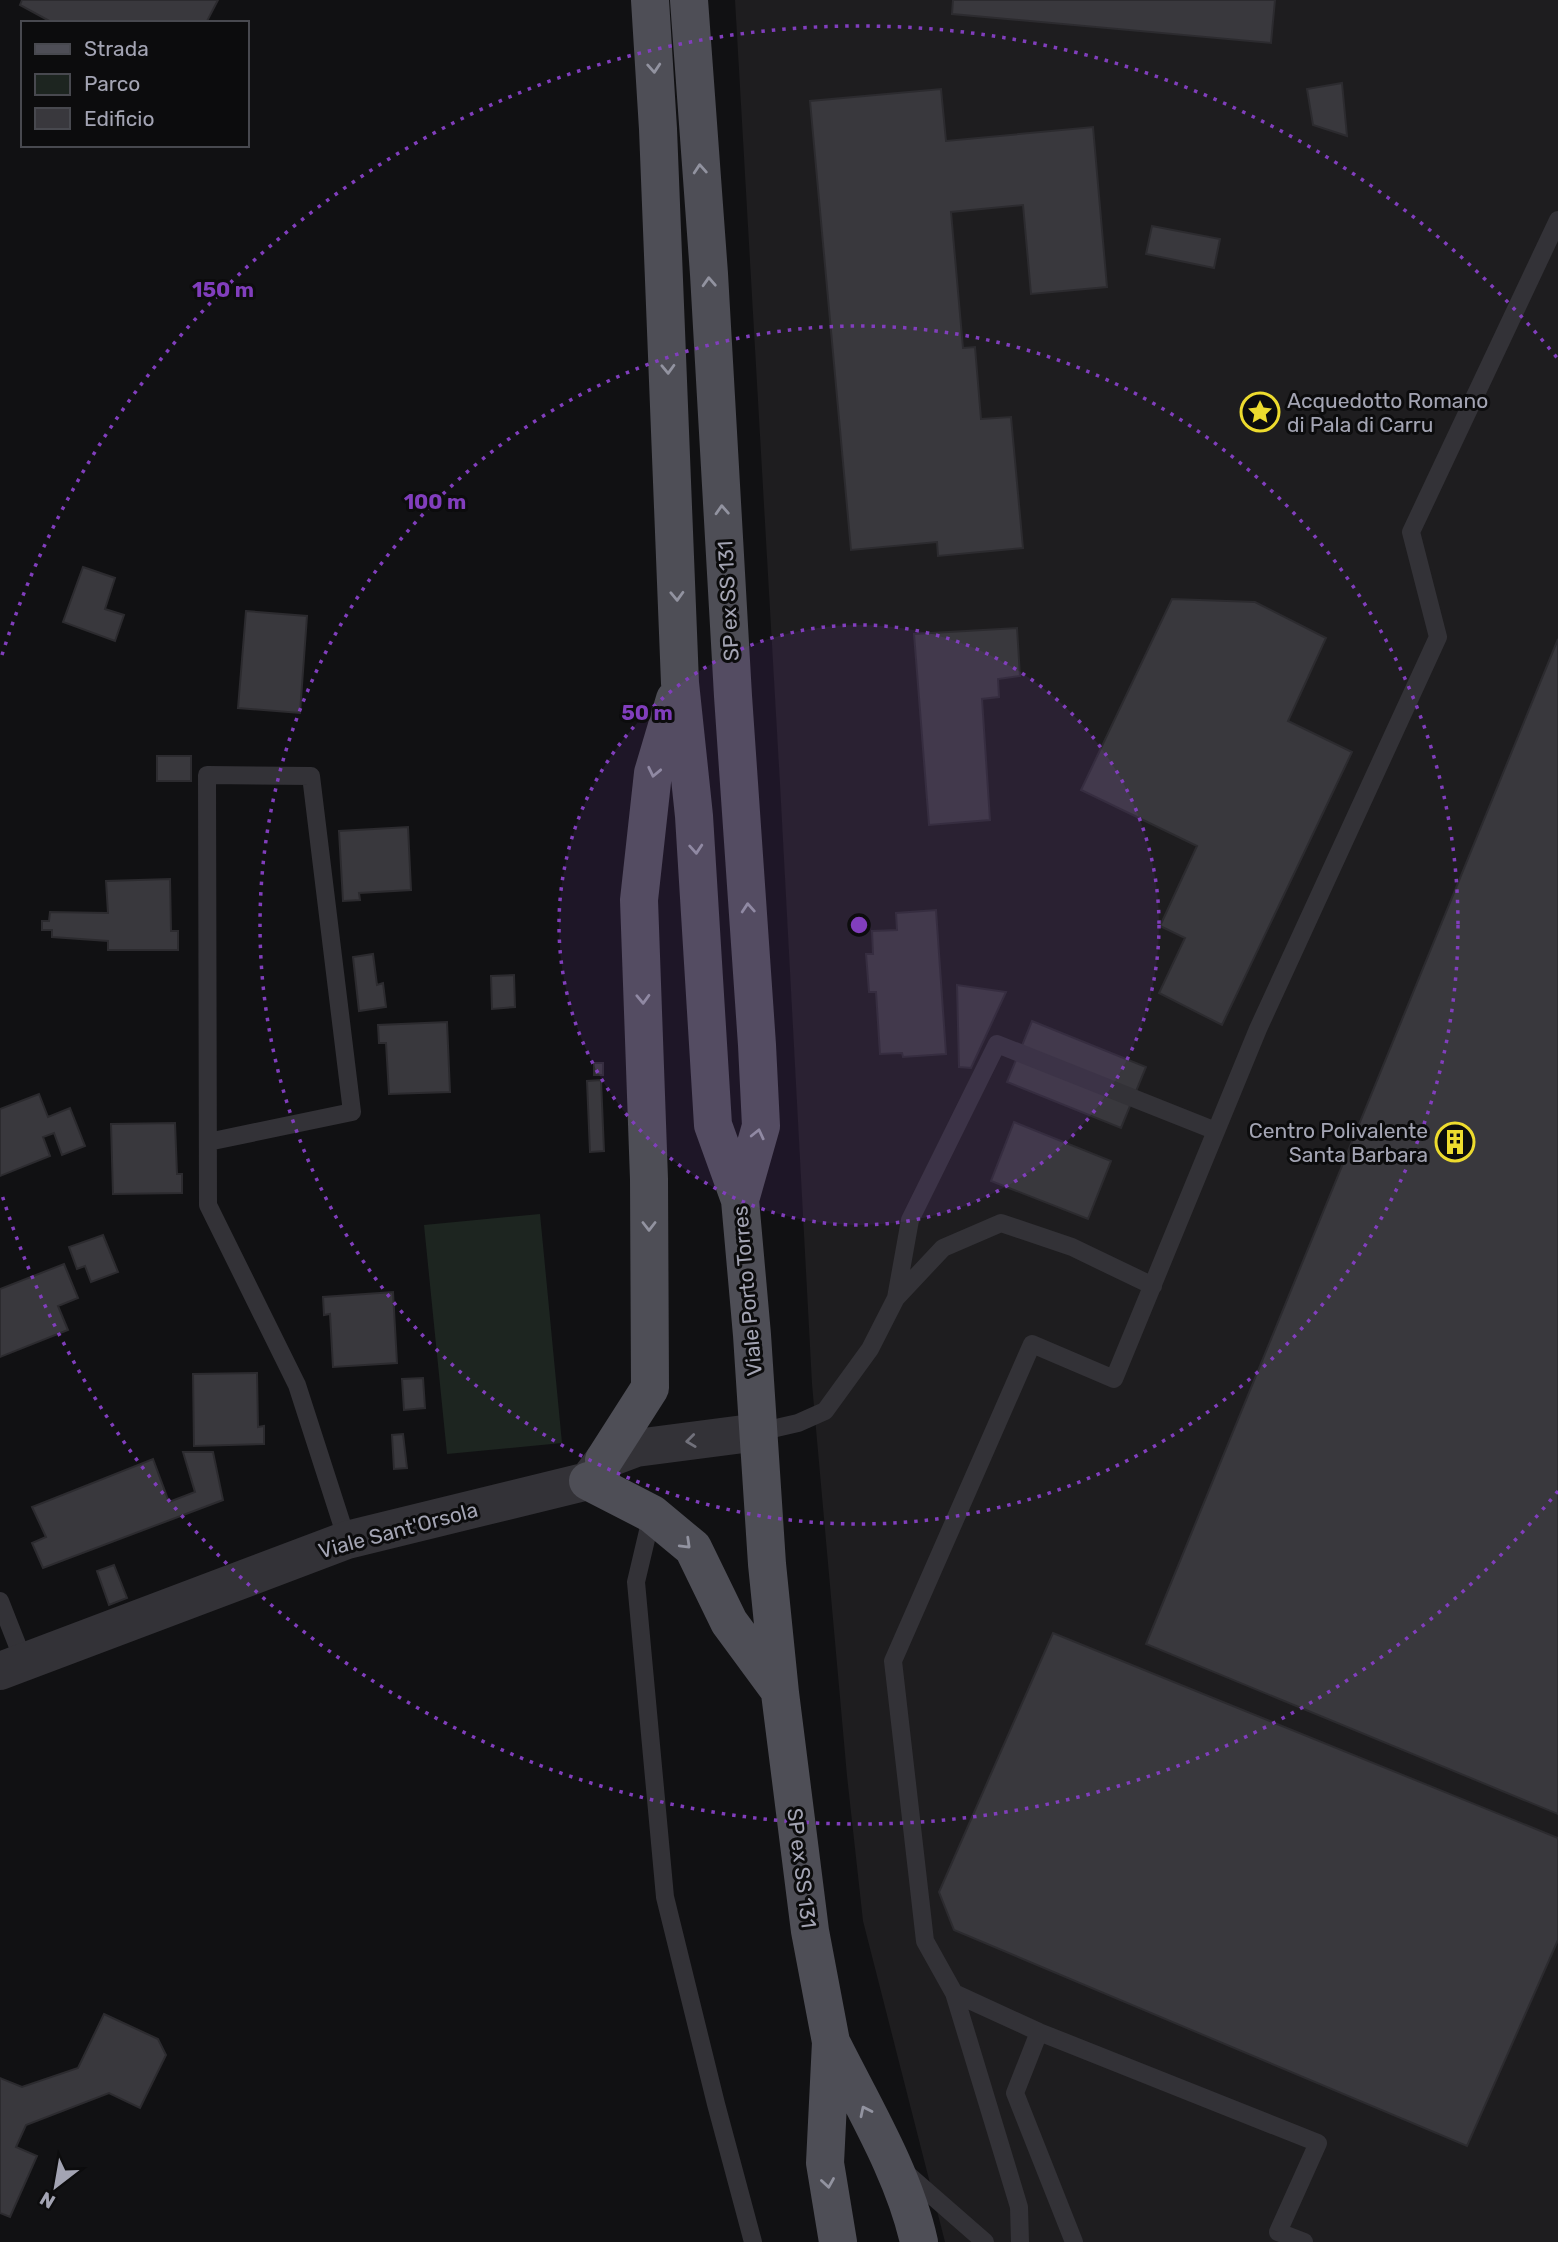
<svg xmlns="http://www.w3.org/2000/svg" width="1558" height="2242" font-family="Rubik,sans-serif">
	<style>
		.built { fill: #1e1d1f }
		.green { fill: #1d2520 }
		.building { fill: #39383d; stroke: #2c2b2f; stroke-width: 2 }
		.lines { fill: none; stroke-linecap: round; stroke-linejoin: round }
		.service { stroke: #333237; stroke-width: 18 }
		.tertiary { stroke: #333237; stroke-width: 38 }
		.primary { stroke: #4e4e56; stroke-width: 38 }
		.oneway { stroke: #9293a0 }
		.oneway2 { stroke: #71717b }
		.ring { fill: none; stroke: #813ebd; stroke-width: 3.5; stroke-dasharray: 3.5 7 }
		.labels { text-anchor: middle; dominant-baseline: central; stroke-width: 6; stroke-linejoin: round; paint-order: stroke }
		.poi-label { font-size: 21px; fill: #a3a4b3; stroke: #0c0c0d; text-anchor: start }
		.street-label { font-size: 21px; fill: #a3a4b3; stroke: #0c0c0d }
		.centre { fill: #813ebd; stroke: #0c0c0d; stroke-width: 3.5 }
		.ring-label { font-size: 21px; text-anchor: middle; font-weight: bold; fill: #813ebd; stroke: #0c0c0d; stroke-width: 6; stroke-linejoin: round; paint-order: stroke }
	</style>
	<rect width="100%" height="100%" fill="#111113"/>
	<path class="built" d="M735,0h823v2242h-613l-82,-321 -16,-145 -35,-392 -32,-600z"/>
	<path class="green" d="M540,1214l22,229 -115,11 -23,-229z"/>
	<path class="building" d="M22,0h196l-12,23h-153l-33,-18z
		M953,0h322l-4,43 -319,-29z
		M1342,83l5,53 -34,-11 -6,-36z
		M941,89l5,52 147,-14 14,160 -76,7 -8,-89 -72,7 12,136 12,-1 6,72 30,-2 12,131 -85,8 -1,-14 -86,8 -41,-449z
		M1152,226l68,13 -6,29 -68,-14z
		M83,567l32,11 -10,31 19,6 -9,26 -52,-19z
		M1172,599l83,3 71,36 -38,83 64,31 -130,273 -63,-32 26,-55 -25,-12 37,-80 -116,-56z
		M246,611l61,5 -7,97 -62,-5z
		M1017,628l3,48 -22,3 1,18 -17,2 8,121 -61,5 -15,-191z
		M1558,639v1175l-412,-170z
		M157,756h34v25h-34z
		M408,827l3,63 -52,3 1,7 -17,1 -4,-70z
		M170,879l1,52h7v19h-70v-9l-56,-4v-7h-10v-9h7l1,-9 58,1 -2,-32z
		M936,910l10,144 -43,3 -1,-4 -22,1 -4,-62h-7l-3,-38h7l-1,-23 25,-1 -1,-17z
		M373,954l4,31 6,-2 3,24 -27,4 -6,-54z
		M514,975l1,32 -23,2 -1,-33z
		M957,985l49,7 -35,76 -12,-1z
		M1032,1021l114,46 -25,61 -114,-46z
		M447,1022l3,70 -61,2 -3,-51h-7l-1,-18z
		M594,1063h9v12h-9z
		M601,1080l3,71 -14,1 -3,-71z
		M39,1094l9,23 22,-9 15,38 -23,9 -8,-22 -11,4 7,19 -50,20v-67z
		M1014,1122l97,39 -23,58 -97,-38z
		M175,1123l2,51h5v19l-69,1 -2,-70z
		M103,1235l15,37 -27,10 -6,-16 -8,3 -8,-22z
		M64,1264l14,34 -20,8 10,24 -68,27v-68z
		M393,1292l4,71 -64,4 -3,-53 -6,1 -1,-18z
		M257,1373l1,54 6,-1v18l-70,2 -1,-72z
		M423,1378l2,30 -21,2 -2,-31z
		M403,1434l4,34 -13,1 -2,-34z
		M183,1452h30l10,48 -180,68 -11,-25 14,-6 -14,-30 121,-48 16,43 26,-10z
		M114,1565l13,33 -18,7 -12,-34z
		M1053,1633l505,205v102l-91,206 -513,-216 -15,-38z
		M104,2014l54,25 8,16 -26,53 -31,-15 -83,32 -10,22 21,9 -27,61 -10,-4v-135l22,9 56,-19z"/>
	<g class="lines">
		<path class="service" d="M208,1142l144,-30 -41,-336 -104,-1 1,430 89,180 50,155
			M896,1298l14,-78 87,-176 219,87
			M759,1432l39,-9 27,-12 45,-62 26,-51 47,-50 58,-25 71,24 81,39
			M652,1514l-16,68 29,315 51,207 37,138
			M0,1601l24,61
			M954,1993l85,39 279,111 -40,89 26,10
			M1039,2032l-24,61 59,149
			M906,2173l79,69
			M1020,2242l-1,-35 -65,-214 -29,-52 -32,-280 139,-317 82,35 144,-350 180,-392 -27,-105 147,-312"/>
		<path class="tertiary" d="M0,1671l347,-131 241,-59 16,-21 32,-12 123,-16"/>
		<path class="primary" d="M650,0l8,129 22,554 14,133 19,309 27,75 12,135 15,229 13,129 30,238 21,111 -6,121 13,79
			M689,0l20,274 24,422 24,349 4,81 -21,74
			M604,1460l46,-72 -1,-209 -10,-279 14,-127 22,-74
			M588,1481l64,33 41,34 36,74 50,68
			M833,2046c31,62 71,128 86,196"/>
	</g>
	<defs><path id="oneway-chevron" d="M-2-3.5L2.5 0L-2 3.5" fill="none" stroke-width="1.6" stroke-linecap="round" stroke-linejoin="round" transform="scale(1.75)"/></defs>
	<g class="oneway">
		<use href="#oneway-chevron" transform="translate(654 68) rotate(86)"/>
		<use href="#oneway-chevron" transform="translate(700 169) rotate(-94)"/>
		<use href="#oneway-chevron" transform="translate(709 282) rotate(-93)"/>
		<use href="#oneway-chevron" transform="translate(668 369) rotate(88)"/>
		<use href="#oneway-chevron" transform="translate(722 510) rotate(-93)"/>
		<use href="#oneway-chevron" transform="translate(677 596) rotate(88)"/>
		<use href="#oneway-chevron" transform="translate(654 772) rotate(102)"/>
		<use href="#oneway-chevron" transform="translate(696 849) rotate(86)"/>
		<use href="#oneway-chevron" transform="translate(748 908) rotate(-94)"/>
		<use href="#oneway-chevron" transform="translate(643 999) rotate(88)"/>
		<use href="#oneway-chevron" transform="translate(758 1134) rotate(-77)"/>
		<use href="#oneway-chevron" transform="translate(649 1226) rotate(90)"/>
		<use href="#oneway-chevron" transform="translate(686 1544) rotate(44)"/>
		<use href="#oneway-chevron" transform="translate(865 2111) rotate(-116)"/>
		<use href="#oneway-chevron" transform="translate(828 2183) rotate(81)"/>
	</g>
	<use class="oneway2" href="#oneway-chevron" transform="translate(691 1441) rotate(173)"/>
	<circle cx="859" cy="925" r="300" fill="#813ebd" fill-opacity=".12"/>
	<g class="ring">
		<circle cx="859" cy="925" r="300"/>
		<circle cx="859" cy="925" r="599"/>
		<path d="M1558 1491A899 899 0 0 1 2 1195M2 655A899 899 0 0 1 1558 359"/>
	</g>
	<defs>
		<symbol id="sight-ring" viewBox="-11 -11 22 22"><circle r="9.5" fill="#0c0c0d" stroke="#eddb2e" stroke-width="1.5"/><path d="M0-6L1.8-2.2L6-1.7L2.9 1.2L3.7 5.4L0 3.3L-3.7 5.4L-2.9 1.2L-6-1.7L-1.8-2.2Z" fill="#eddb2e"/></symbol>
		<symbol id="building-ring" viewBox="-11 -11 22 22"><circle r="9.5" fill="#0c0c0d" stroke="#eddb2e" stroke-width="1.5"/><path d="M-4-6H4V6H1V3H-1V6H-4ZM-2.5-4.3h1.7v1.8h-1.7ZM.8-4.3h1.7v1.8H.8ZM-2.5-1h1.7V.8h-1.7ZM.8-1h1.7V.8H.8Z" fill="#eddb2e"/></symbol>
	</defs>
	<g fill-rule="evenodd">
		<use href="#sight-ring" x="1238" y="390" width="44" height="44"/>
		<use href="#building-ring" x="1433" y="1120" width="44" height="44"/>
	</g>
	<g class="labels">
		<g class="poi-label">
			<text x="1287" y="400">Acquedotto Romano<tspan x="1287" dy="24">di Pala di Carru</tspan></text>
			<text x="1428" y="1130" text-anchor="end">Centro Polivalente<tspan x="1428" dy="24">Santa Barbara</tspan></text>
		</g>
		<g class="street-label">
			<text transform="translate(728 601) rotate(-93)">SP ex SS 131</text>
			<text transform="translate(747 1291) rotate(-95)">Viale Porto Torres</text>
			<text transform="translate(398 1530) rotate(-15)">Viale Sant'Orsola</text>
			<text transform="translate(802 1868) rotate(83)">SP ex SS 131</text>
		</g>
	</g>
	<circle cx="859" cy="925" r="10" class="centre"/>
	<g class="ring-label">
		<text x="223" y="297">150 m</text>
		<text x="435" y="509">100 m</text>
		<text x="647" y="720">50 m</text>
	</g>
	<rect x="21" y="21" width="228" height="126" fill="#0c0c0d" stroke="#48494f" stroke-width="2"/>
	<rect x="35" y="44" width="35" height="10" fill="#4e4e56" stroke="#48494f" stroke-width="2"/>
	<text x="84" y="56" font-size="21" fill="#a3a4b3">Strada</text>
	<rect x="35" y="74" width="35" height="21" fill="#1d2520" stroke="#48494f" stroke-width="2"/>
	<text x="84" y="91" font-size="21" fill="#a3a4b3">Parco</text>
	<rect x="35" y="108" width="35" height="21" fill="#39383d" stroke="#48494f" stroke-width="2"/>
	<text x="84" y="126" font-size="21" fill="#a3a4b3">Edificio</text>
	<g transform="translate(56 2186) rotate(211)" stroke="#0c0c0d" stroke-width="5" paint-order="stroke">
	<path d="M0-5L12 26L0 18L-12 26Z" fill="#a3a4b3"/>
	<text y="-10" font-size="19" font-weight="bold" text-anchor="middle" fill="#a3a4b3">N</text>
	</g>
</svg>
